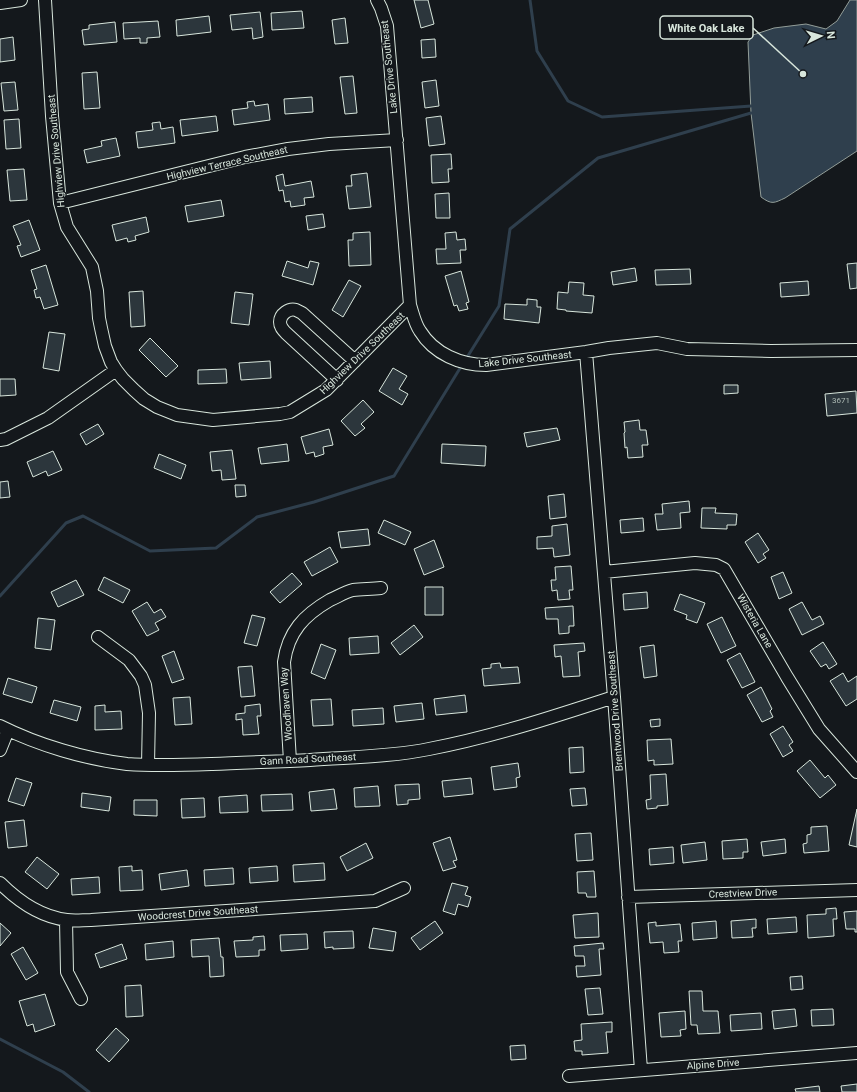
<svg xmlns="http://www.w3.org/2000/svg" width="857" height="1092" font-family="Roboto,sans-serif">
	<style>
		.water { fill: #2f3f4d; stroke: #939e99 }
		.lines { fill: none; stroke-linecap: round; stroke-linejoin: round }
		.stream { stroke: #2f3f4d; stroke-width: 3 }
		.building { fill: #2c363c; stroke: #d8e6dc }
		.minor-casing { stroke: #d8e6dc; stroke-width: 14 }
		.minor { stroke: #14181c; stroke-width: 12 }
		.labels { text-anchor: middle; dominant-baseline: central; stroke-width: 3; stroke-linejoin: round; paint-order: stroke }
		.number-label { font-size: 8px; fill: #adbab4 }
		.street-label { font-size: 10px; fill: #d8e6dc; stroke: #14181c }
		.leader { fill: none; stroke: #d8e6dc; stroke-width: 1.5 }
		.callout-dot { fill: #d8e6dc; stroke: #14181c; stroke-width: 1.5 }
		.callout { fill: #14181c; stroke: #d8e6dc; stroke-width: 1.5 }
		.callout-label { font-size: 11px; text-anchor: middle; font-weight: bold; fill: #d8e6dc }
	</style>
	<rect width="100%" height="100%" fill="#14181c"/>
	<path class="water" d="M850,0h7v151l-72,47c-11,5 -13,7 -24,-1l-10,-84 -3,-71 5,-7 21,-7 32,-4 20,5 11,-8z"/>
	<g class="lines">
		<path class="stream" d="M530,0l7,51 31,50 34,16 149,-11
			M466,359l33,-53 11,-77 88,-71 153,-45
			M0,596l66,-73 17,-7 67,35 66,-3 41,-31 57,-15 80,-26 68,-111
			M0,1039l63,33 26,20"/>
	</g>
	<path class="building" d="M414,0h14l6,24 -13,4z
		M302,11l2,17 -32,2 -1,-17z
		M260,12l3,25 -10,2 -1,-11 -20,2 -2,-15z
		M209,16l2,16 -34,4 -1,-16z
		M345,18l3,25 -13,1 -3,-24z
		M158,21l2,16 -13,1v5h-7v-5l-16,1 -1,-16z
		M115,22l2,20 -33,3 -2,-15 7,-1v-4z
		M13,37l2,23 -15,2v-23z
		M435,39l1,18 -14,1 -1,-18z
		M97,72l3,36 -16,1 -2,-36z
		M353,76l4,37 -12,1 -5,-37z
		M436,80l3,26 -14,2 -3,-26z
		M15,82l3,28 -14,1 -3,-28z
		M312,97l1,15 -28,2 -1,-15z
		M254,101l1,5 13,-2 2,16 -36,5 -2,-15 16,-2 -1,-6z
		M216,116l2,15 -36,5 -2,-16z
		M441,116l4,28 -16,2 -3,-28z
		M19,119l2,29 -15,1 -2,-29z
		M160,122l1,7 12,-2 2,16 -37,5 -2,-16 17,-2 -1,-7z
		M116,138l4,18 -33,7 -3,-13 18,-4 -1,-5z
		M451,154l1,15h-4l1,13 -17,1 -1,-28z
		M24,169l3,31 -17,1 -3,-31z
		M367,173l4,34 -22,2 -3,-23h6l-1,-11z
		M283,174l2,12 26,-5 3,16 -10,1 1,7 -14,2 -1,-6 -5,1 -2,-12 -4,1 -3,-15z
		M449,193l1,25h-14l-1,-24z
		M221,200l3,16 -36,6 -3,-16z
		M323,214l2,13 -17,3 -2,-14z
		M146,217l3,15 -14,4 1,4 -8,2 -1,-4 -11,3 -4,-16z
		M29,220l11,30 -19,7 -4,-11 4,-1 -8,-19z
		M370,232l1,33 -22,1 -1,-26h5v-7z
		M456,232l1,8 8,-1 1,11h-6l1,13 -24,1 -1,-15h10l-1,-16z
		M287,261l21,7 2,-7 9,2 -6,22 -31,-9z
		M857,263v25l-7,1 -3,-25z
		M46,265l12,40 -14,4 -4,-12 -4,1 -2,-8 3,-1 -6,-19z
		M635,268l2,13 -24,4 -2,-13z
		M690,269l1,15 -35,1 -1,-15z
		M461,271l8,31 -3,1 2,6 -9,2 -2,-6 -3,1 -9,-30z
		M349,280l12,6 -18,31 -11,-7z
		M808,281l1,14 -28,2 -1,-14z
		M569,282l15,1 -1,12 11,1 -2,17 -26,-2v-1l-9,-1 1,-17 10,1z
		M143,291l2,35 -14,1 -2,-35z
		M235,292l18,2 -4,31 -18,-2z
		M527,299l10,1v7h4l-2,16 -35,-4 1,-15 22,1z
		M49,332l16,2 -6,37 -16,-3z
		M150,338l28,28 -12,11 -27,-27z
		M270,361l1,17 -30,2 -2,-17z
		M393,368l14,8 -8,13 9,5 -6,11 -23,-14z
		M226,369l1,14 -29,1v-14z
		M0,379h15l1,16 -16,1z
		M724,385h14v8l-14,1z
		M856,391l1,22 -30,3 -2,-22z
		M363,400l11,12 -13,12 4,4 -10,8 -14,-15z
		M639,420l1,10h6l2,15h-6l1,12 -15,1 -1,-11 -2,1 -1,-15 1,-1 -1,-10z
		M98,424l6,10 -18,11 -6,-11z
		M557,428l3,12 -33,7 -3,-14z
		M329,429l4,16 -10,2 1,7 -9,3 -1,-5 -8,2 -5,-17z
		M287,444l2,17 -28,3 -3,-16z
		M442,444l44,2 -1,20 -44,-3z
		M232,450l4,29 -14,1 -1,-10 -9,1 -2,-19z
		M53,451l9,19 -14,6 -2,-5 -13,6 -6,-15z
		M159,454l27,11 -5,14 -27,-11z
		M8,481l2,16 -10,1v-16z
		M235,485h10l1,11 -10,1z
		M564,494l2,23 -16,2 -2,-23z
		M689,501l1,11 -10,1 1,15 -24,2 -2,-16h8l-1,-10z
		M702,508h14l-1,5 22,1 -1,11h-9v4l-26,-1z
		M643,518l1,13 -23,2 -1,-13z
		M384,520l27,12 -6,13 -27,-12z
		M567,524l3,31 -16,2 -1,-9 -16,1v-12l15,-1v-10z
		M368,529l2,16 -29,3 -3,-16z
		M758,533l11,17 -6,4 3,4 -8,5 -13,-21z
		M434,540l10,27 -20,8 -10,-26z
		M330,547l8,15 -26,14 -8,-14z
		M571,566l2,24h-4l1,9 -12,1 -1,-10 -5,1 -1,-11h5l-1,-13z
		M783,572l9,21 -13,6 -8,-22z
		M292,573l10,11 -22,19 -10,-11z
		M104,577l26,13 -7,13 -25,-13z
		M76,580l8,15 -26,12 -7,-15z
		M425,587h18v28h-18z
		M647,592l1,16 -24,2 -1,-16z
		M680,594l25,9 -8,20 -11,-4 1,-4 -13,-5z
		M147,602l7,11 7,-4 5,8 -11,6 4,7 -12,6 -15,-25z
		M802,602l10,18 8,-4 4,8 -22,11 -13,-26z
		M573,606l1,20h-5v7l-10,1 -1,-15h-12l-1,-11z
		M252,615l13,3 -8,28 -13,-3z
		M722,617l14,29 -15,7 -14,-29z
		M38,618l17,2 -4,30 -16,-2z
		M414,625l9,12 -23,18 -9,-12z
		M378,636l1,17 -29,2 -1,-17z
		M823,642l14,22 -8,5 -3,-5 -5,3 -11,-16z
		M584,643l1,8 -7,1 2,24 -17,1 -2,-21 -6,1 -1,-12z
		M321,644l15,6 -11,29 -14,-6z
		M654,645l3,31 -13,2 -4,-31z
		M174,651l10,28 -12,4 -10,-27z
		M740,653l15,29 -13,6 -15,-28z
		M500,663l1,5 17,-1 2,16 -36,3 -2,-17 9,-1v-4z
		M252,666l3,30 -14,1 -3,-30z
		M843,673l5,9 9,-6v23l-11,7 -16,-25z
		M8,678l29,9 -5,16 -29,-9z
		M761,687l11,22 -2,2 3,6 -11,5 -15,-27z
		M465,695l2,17 -31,3 -2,-16z
		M190,697l2,27 -17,1 -2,-27z
		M331,699l2,26 -20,1 -2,-26z
		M54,700l27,7 -4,14 -27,-8z
		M422,703l2,16 -28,3 -2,-16z
		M260,704l1,12h-4l2,18 -16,1 -1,-16 -6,1v-6l9,-1v-7z
		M105,705v7l16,-1 1,18 -27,1v-24z
		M383,708l1,16 -31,2 -1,-16z
		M660,719v7l-9,1 -1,-7z
		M783,726l10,16 -4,3 4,6 -10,6 -13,-23z
		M671,739l2,25 -19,1v-5l-6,1 -1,-21z
		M583,747l1,25 -14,1 -1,-25z
		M810,760l15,18 3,-3 8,10 -16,13 -23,-27z
		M518,763l2,14 -4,1 1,9 -23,3 -3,-23z
		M666,774l2,31 -11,1v2l-10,1 -1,-9 5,-1 -1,-24z
		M16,778l16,5 -8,23 -16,-5z
		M471,778l2,16 -29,3 -2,-16z
		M419,784l1,15 -12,1v4l-11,1 -2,-20z
		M378,786l2,20 -25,1 -1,-19z
		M585,788l2,17 -15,1 -2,-17z
		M334,789l3,20 -26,2 -2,-19z
		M82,793l29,4 -2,14 -28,-4z
		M292,794l1,16 -31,1 -1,-16z
		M247,795l1,17 -28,1 -1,-16z
		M204,798l1,19 -23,1 -1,-19z
		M134,800h23v16l-23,-1z
		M857,809v38l-8,-2z
		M24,820l3,26 -19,2 -3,-26z
		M827,826l2,25 -25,2 -1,-9 4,-1v-8l4,-1v-7z
		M591,833l2,27 -16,1 -2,-27z
		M450,837l7,23 -4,1 3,6 -13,4 -10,-28z
		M747,839l1,13h-5v6l-20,1 -1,-18z
		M785,839l1,14 -23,3 -2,-14z
		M705,842l2,18 -24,3 -2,-18z
		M366,843l7,15 -26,13 -7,-14z
		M673,847l1,16 -24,2 -1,-16z
		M37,857l22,17 -12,15 -22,-17z
		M324,863l1,17 -31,2 -1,-17z
		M132,866v5l10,-1 1,20 -23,1 -1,-24z
		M277,866l1,15 -28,2 -1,-15z
		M233,868l1,16 -29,2 -1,-16z
		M187,870l2,16 -28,4 -2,-16z
		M594,871l2,26h-9l-1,-4h-8l-1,-21z
		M99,877l1,16 -28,2 -1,-16z
		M452,883l16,4 -3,8 6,2 -3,10 -10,-3 -3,11 -12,-4z
		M836,908l1,11h-4l1,17 -26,2 -1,-23 19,-1v-5z
		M857,911v21h-2v-3h-9l-2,-17z
		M598,913l1,24 -24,1 -2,-23z
		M796,917l1,15 -29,2 -1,-15z
		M756,919v9h-4l1,9 -21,1 -1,-17z
		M435,921l8,12 -23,17 -9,-12z
		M716,921l1,17 -24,2 -1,-17z
		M656,922v4l24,-2 2,17h-4l1,11 -15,1 -1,-11 -13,1 -2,-20z
		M0,923l11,10 -11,13z
		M373,928l23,4 -3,19 -24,-3z
		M353,931l1,17 -21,1v-2l-8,1 -1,-16z
		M307,934l1,15 -27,2 -1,-16z
		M264,936l1,14h-6v6l-23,1 -2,-16 19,-1v-3z
		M219,938l2,19h2l1,19 -14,1 -1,-21 -17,1 -1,-17z
		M173,941l1,16 -28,3 -1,-16z
		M603,943l1,6h-5l2,26 -24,2 -1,-11h9l-1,-10h-9l-1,-10z
		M122,944l5,15 -27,9 -5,-14z
		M23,947l15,26 -12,7 -15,-26z
		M802,976l1,13 -12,1 -1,-13z
		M141,985l2,31 -17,1 -1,-31z
		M600,988l3,26 -15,1 -3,-26z
		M689,991h13l1,20h15l2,22 -22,1 -1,-9h-6z
		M45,994l10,31 -20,7 -2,-8 -6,2 -8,-25z
		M795,1009l2,17 -23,3 -2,-18z
		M833,1009l1,16 -22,1 -1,-16z
		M685,1011l1,18 -6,1 1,6 -20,1 -2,-24z
		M761,1013l1,16 -31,2 -1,-16z
		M612,1022v10h-6l2,21 -26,2v-4h-7l-1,-10 8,-1 -1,-16z
		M116,1028l13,12 -20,22 -13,-12z
		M525,1045l1,14 -15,1 -1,-14z
		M857,1084v8h-15l-1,-6z
		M819,1086l1,6h-24l-1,-3z"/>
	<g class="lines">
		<defs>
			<path id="minor" d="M45,0l7,116 8,87 7,24 25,40 5,24 2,27 2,10 4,18 6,16 5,8 7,9 11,11 10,9 13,8 20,8 36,5 67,-6 10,-2 36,-22 84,-85
				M377,0l4,8 6,18 23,279c3,9 5,19 10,26 14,23 41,34 66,34l100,-13 23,-4 48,-5 30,6 84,2 86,-1
				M0,3l21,-3
				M60,203l185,-46 43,-8 41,-5 68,-4
				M586,352l28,345 27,373
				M337,380l-51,-47c-3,-3 -6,-6 -6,-11 0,-8 9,-14 16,-12 2,1 4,2 6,3l53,48
				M0,440l6,-1 42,-21 68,-48
				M604,572l91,-9 21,2 8,4 63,108 32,52 38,43
				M98,637l31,23 12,16 4,9 4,28 -1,52
				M0,726c38,19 85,33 127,38 28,2 56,1 85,0 32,-2 65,-2 98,-4 39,-3 80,-3 119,-11 63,-12 124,-32 185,-52
				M0,750l8,-20
				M290,761l-6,-99c4,-30 20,-47 46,-62 7,-3 15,-8 23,-10 9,-1 19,-1 28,-2
				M0,883c18,18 41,34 67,37 8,1 16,0 24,0l284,-19 29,-13
				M628,897l229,-7
				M66,920l1,52 14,27
				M569,1076l288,-23"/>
		</defs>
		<use href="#minor" class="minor-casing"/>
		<use href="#minor" class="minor"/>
	</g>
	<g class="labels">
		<g class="number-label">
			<text x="841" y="400">3671</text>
		</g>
		<g class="street-label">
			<text transform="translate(389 67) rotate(-96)">Lake Drive Southeast</text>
			<text transform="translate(56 151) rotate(-95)">Highview Drive Southeast</text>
			<text transform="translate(227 163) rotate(-13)">Highview Terrace Southeast</text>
			<text transform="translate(362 353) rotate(-44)">Highview Drive Southeast</text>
			<text transform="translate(525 359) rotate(-6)">Lake Drive Southeast</text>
			<text transform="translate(755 621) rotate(60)">Wisteria Lane</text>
			<text transform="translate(286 704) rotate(-94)">Woodhaven Way</text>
			<text transform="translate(615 711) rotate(-94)">Brentwood Drive Southeast</text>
			<text transform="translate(308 759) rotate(-3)">Gann Road Southeast</text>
			<text transform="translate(743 893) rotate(-2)">Crestview Drive</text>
			<text transform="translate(198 913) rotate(-4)">Woodcrest Drive Southeast</text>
			<text transform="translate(713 1064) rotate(-4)">Alpine Drive</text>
		</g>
	</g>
	<path class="leader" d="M803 74L753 28"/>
	<circle class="callout-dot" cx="803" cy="74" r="4"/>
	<rect class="callout" x="660" y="16" width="93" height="23" rx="4"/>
	<g class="callout-label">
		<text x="706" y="32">White Oak Lake</text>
	</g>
	<g transform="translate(821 36) rotate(85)" stroke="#14181c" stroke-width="3" paint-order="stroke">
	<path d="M0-3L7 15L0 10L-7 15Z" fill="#d8e6dc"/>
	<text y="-6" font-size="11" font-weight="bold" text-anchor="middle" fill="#d8e6dc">N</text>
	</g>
</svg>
